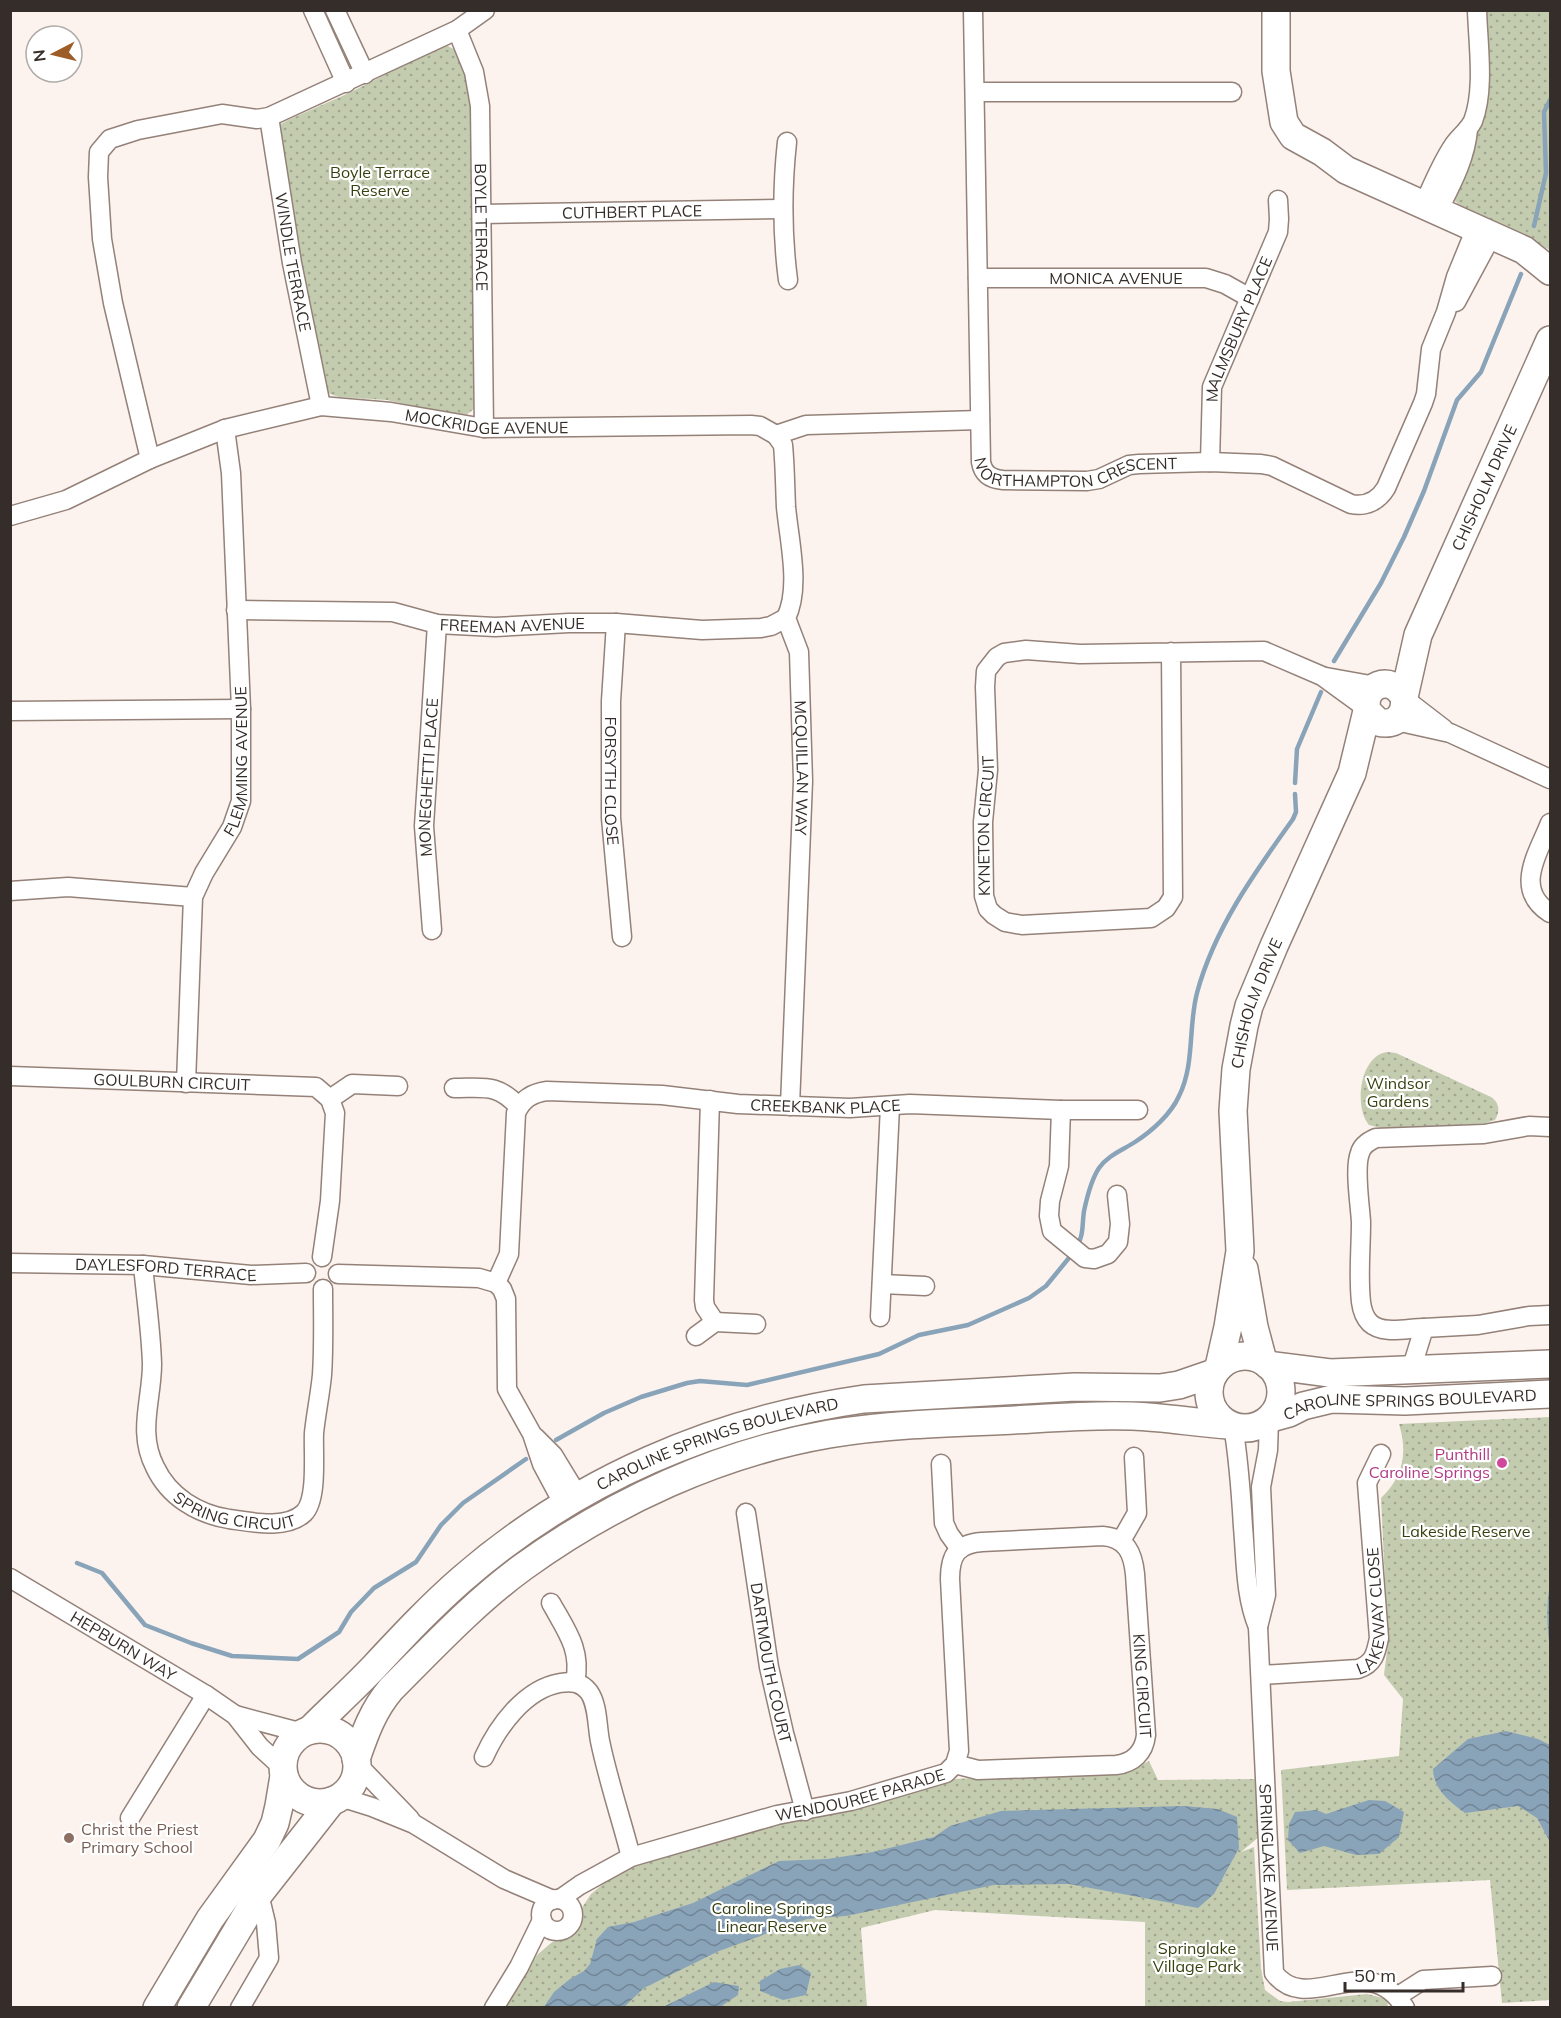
<svg xmlns="http://www.w3.org/2000/svg" width="1561" height="2018" font-family="Mulish,sans-serif">
	<style>
		.park { fill: url(#park-dots) }
		.water { fill: url(#water-waves) }
		.lines { fill: none; stroke-linecap: round; stroke-linejoin: round }
		.stream { stroke: #89a3b8; stroke-width: 4.5 }
		.street-casing { stroke: #948178; stroke-width: 21 }
		.secondary-casing { stroke: #948178; stroke-width: 30 }
		.street { stroke: #fff; stroke-width: 18 }
		.secondary { stroke: #fff; stroke-width: 27 }
		.hotel-dot { fill: #d1479c; stroke: #fff; stroke-width: 2 }
		.education-dot { fill: #8d6e63; stroke: #fff; stroke-width: 2 }
		.labels { text-anchor: middle; dominant-baseline: central; stroke-width: 4.5; stroke-linejoin: round; paint-order: stroke }
		.park-label { font-size: 16px; fill: #37410f; stroke: #fff }
		.street-label { font-size: 16px; fill: #352d29; stroke: #fff }
		.hotel-label { font-size: 16px; fill: #b23c85; stroke: #fff; text-anchor: end }
		.education-label { font-size: 16px; fill: #785e54; stroke: #fff; text-anchor: start }
	</style>
	<defs>
		<pattern id="park-dots" width="8" height="8" patternUnits="userSpaceOnUse" patternTransform="scale(1.5)"><rect width="8" height="8" fill="#c4ccb0"/><path d="M2 2h.1M6 6h.1" fill="none" stroke="#a0a68f" stroke-width="1.8" stroke-linecap="round"/></pattern>
		<pattern id="water-waves" width="16" height="10" patternUnits="userSpaceOnUse" patternTransform="scale(1.5)"><rect width="16" height="10" fill="#89a3b8"/><path d="M0 5q4-4 8 0t8 0" fill="none" stroke="#718596"/></pattern>
	</defs>
	<rect width="100%" height="100%" fill="#fcf3ef"/>
	<path class="park" d="M1487,11h63v239l-89,-43 -7,-7 -1,-5z
		M448,46l9,5 6,8 11,47 3,296 -3,7 -8,6h-12l-67,-15 -48,-3 -9,-3 -7,-7 -26,-125 -19,-132 3,-6 7,-4 61,-27 77,-39 7,-7z
		M1387,1052l9,1 95,44c9,6 9,15 4,23l-12,4 -102,4 -12,-3c-15,-17 -10,-69 18,-73z
		M1550,1417v583l-48,3 -12,-123 -203,10 -6,-120 118,-14 4,-57 -19,-24 4,-32 -7,-145c22,-21 27,-45 18,-74z
		M1149,1761l9,19 99,-1 3,57 -19,16 13,-5 7,121 4,22 15,11 8,1 79,-8 20,5 1,8h-243v-85l-210,-12 -74,18 6,79 -363,1 33,-53 14,-12 23,-15 9,-22 8,-12 22,-18 19,-11 142,-42 78,-13 102,-31 175,-8z"/>
	<path class="water" d="M1550,1583v67c-3,-22 -4,-45 0,-67z
		M1506,1731l32,8 12,6v97l-13,-24 -19,-12 -53,7c-16,-12 -31,-23 -32,-44l35,-30z
		M1369,1800l16,1 19,11 -5,25 -20,17 -23,1 -32,-9 -24,7 -12,-13 1,-16 6,-12 22,-2 9,4z
		M1184,1806l34,3 19,8 2,31 -25,46 -16,14 -129,-24 -75,1 -148,31 -39,3 -88,32 -75,37 -20,19h-80l10,-15 16,-13 14,-8 6,-7 7,-25 11,-12 26,-5 59,-19 86,-42 48,-2 46,-7 61,-15 16,-11 51,-15z
		M799,1965l12,8 -5,22 -23,5 -23,-9v-10l20,-12z
		M714,1982l25,4 -1,9 -18,12h-57z"/>
	<g class="lines">
		<path class="stream" d="M1534,226l12,-53 -2,-61 6,-12
			M1334,661l47,-78 23,-46 20,-46 33,-91 24,-28 40,-98
			M1295,783l2,-34 24,-57
			M1077,1246c7,-11 5,-23 7,-35 3,-14 7,-31 15,-43 9,-13 24,-18 36,-26 17,-11 36,-28 44,-46 16,-32 9,-69 18,-103 17,-64 58,-121 96,-174l3,-7 -1,-18
			M556,1440l48,-27 37,-16 46,-14 13,-2 47,4 132,-31 40,-19 49,-10 61,-27 17,-12 27,-33
			M77,1563l25,10 43,52 46,18 41,13 66,3 41,-27 12,-20 23,-24 42,-26 25,-37 22,-22 63,-44"/>
		<defs>
			<g id="street">
				<path d="M313,10l33,73"/>
				<path d="M335,10l30,64"/>
				<path id="s1" d="M973,10l8,452c2,12 10,17 22,18l84,1 12,-2 30,-14 10,-1 71,-2 51,2 11,2 79,38c15,3 27,-3 35,-16l37,-85 3,-9 5,-45 15,-37 10,-35 20,-49"/>
				<path id="s2" d="M457,30l17,42 6,34 4,322"/>
				<path d="M975,92h257"/>
				<path id="s3" d="M269,117l23,146 29,143"/>
				<path d="M787,142c-5,46 -5,92 1,138"/>
				<path d="M1424,204c9,-20 17,-40 29,-58 6,-9 15,-15 20,-25 12,-31 5,-77 4,-111"/>
				<path d="M1438,211c13,-26 28,-53 30,-82"/>
				<path id="s4" d="M482,214l301,-5"/>
				<path id="s5" d="M978,278h228l19,6 25,14"/>
				<path d="M1456,302l36,-67"/>
				<path id="s6" d="M776,435l7,10c2,21 2,41 3,62 3,33 15,81 0,111l13,34 4,129 -13,325"/>
				<path d="M150,459l-37,-156 -11,-64 -4,-62 1,-25 11,-13 28,-9 84,-16 35,5 12,-2 188,-87 28,-20"/>
				<path id="s7" d="M1210,462l2,-75 66,-155 1,-13 -1,-19"/>
				<path id="s8" d="M10,516l56,-16 84,-41 75,-30 96,-23 70,6 93,16 267,-3 9,1 16,9 30,-10 174,-5"/>
				<path id="s9" d="M236,610l157,2 44,12 58,3 74,-4h47l86,7 59,-2 10,-2 15,-8"/>
				<path id="s10" d="M616,623l-5,78v117l11,119"/>
				<path id="s11" d="M1171,652l2,245 -7,11 -15,10 -129,7 -17,-3 -11,-7 -6,-6 -4,-13 -1,-74 5,-52 -3,-83 1,-16 11,-14 7,-4 22,-3 54,4 184,-3 58,25 44,32"/>
				<path d="M1326,677l50,9"/>
				<path d="M1405,699l39,30"/>
				<path d="M10,711l231,-2"/>
				<path d="M1396,721l54,12 100,46"/>
				<path d="M1550,823c-12,31 -37,66 0,90"/>
				<path d="M10,891l58,-4 125,10"/>
				<path id="s12" d="M432,930l-8,-104 13,-202"/>
				<path id="s13" d="M10,1076l306,11 14,12 5,14 -5,88 -8,56"/>
				<path id="s14" d="M186,1083l7,-186 11,-24 28,-46 9,-26v-92l-10,-236 -6,-44"/>
				<path d="M454,1088c30,0 43,-5 65,19"/>
				<path d="M330,1099l22,-15 46,2"/>
				<path d="M710,1100l-6,200 1,7 10,15"/>
				<path d="M1061,1110l-2,56 -9,35 -1,15 3,15 33,27 9,1 14,-5 10,-12 2,-18 -3,-29"/>
				<path id="s15" d="M10,1263l133,2 108,10 55,-2"/>
				<path id="s16" d="M143,1265c3,33 8,66 9,99 0,36 -15,68 3,103 14,30 43,47 74,52 22,3 57,11 75,-6 14,-14 9,-60 10,-80 2,-19 6,-38 8,-58 2,-29 1,-58 1,-86"/>
				<path d="M338,1274l141,4 17,5 6,6 4,10 1,90 25,45 10,30 22,41"/>
				<path id="s17" d="M496,1283l13,-29 7,-141c6,-14 16,-20 31,-22l115,4 76,9 112,4 60,-4 151,6h77"/>
				<path d="M882,1284l43,2"/>
				<path d="M880,1317l10,-211"/>
				<path d="M1424,1328c-17,0 -41,7 -54,-5 -6,-6 -8,-13 -9,-21 -3,-27 0,-53 0,-80 -1,-18 -7,-54 -1,-69 2,-8 9,-12 16,-15l108,-4 45,-8 21,1"/>
				<path d="M696,1336l19,-14 41,2"/>
				<path d="M1411,1370l13,-42 54,-3 51,-9 21,-1"/>
				<path id="s18" d="M1233,1426c6,34 8,67 10,101 3,33 2,69 15,100l16,346c34,45 93,-27 131,35"/>
				<path d="M535,1437l18,18 25,41"/>
				<path d="M941,1464l3,59 5,11 11,15"/>
				<path id="s19" d="M746,1513l23,154 15,66 21,78"/>
				<path d="M1121,1541l16,-28 -3,-56"/>
				<path id="s20" d="M10,1578l196,117 29,20 25,32 23,21"/>
				<path d="M551,1603c15,27 31,47 24,79"/>
				<path d="M1258,1627l8,-32 -5,-108 7,-37 1,-30"/>
				<path id="s21" d="M1261,1675l97,-6c16,-5 18,-16 21,-31l-12,-155 14,-29"/>
				<path d="M235,1715l68,18"/>
				<path d="M484,1757c14,-31 41,-68 76,-74 12,-2 21,-1 29,9 9,13 8,34 11,49 8,39 21,77 31,116"/>
				<path d="M357,1764l53,55"/>
				<path d="M340,1797l32,10 42,17 90,55 49,21"/>
				<path d="M130,1818l76,-123"/>
				<circle cx="557" cy="1915" r="16"/>
				<path id="s22" d="M560,1899l20,-14 51,-28 146,-42 74,-14 95,-28 9,-9 4,-13 -9,-172c0,-24 7,-35 32,-37l121,-6c24,2 30,18 32,38l11,161c-2,18 -13,28 -30,30l-138,5 -23,-6"/>
				<path d="M1398,1996l25,-16 69,-4"/>
				<path d="M240,2008l29,-50 -3,-35 -7,-29"/>
				<path d="M494,2008l25,-41 23,-47"/>
			</g>
			<g id="secondary">
				<path d="M1276,10v61l8,51 9,14 29,16 24,18 178,80 26,21"/>
				<path id="s23" d="M1404,697l14,-62 132,-295"/>
				<path d="M1244,1269l10,58 9,34"/>
				<circle cx="1245" cy="1392" r="36"/>
				<path d="M1268,1365l62,8 220,-9"/>
				<path id="s24" d="M1219,1367l9,-40 12,-76 -7,-140 3,-42 8,-43 5,-20 25,-60 78,-173 15,-62c-6,-26 24,-38 37,-14 3,17 -8,30 -26,25l-11,-11"/>
				<path id="s25" d="M1271,1418l18,-5 14,-7 29,-7 73,2 145,-7"/>
				<circle cx="320" cy="1766" r="37"/>
				<path id="s26" d="M310,1730c22,-22 44,-42 65,-64 28,-30 56,-60 87,-87 114,-99 254,-159 402,-180l211,-12 85,1 19,-3 35,-12"/>
				<path d="M356,1759c9,-26 17,-49 35,-70 42,-42 84,-87 132,-122 90,-65 196,-114 306,-133 55,-9 110,-11 165,-13 46,-2 93,-7 138,-5 33,1 64,7 97,9"/>
				<path d="M157,2008l53,-89 57,-79 8,-17 4,-17 5,-30"/>
				<path d="M191,2008l68,-114 73,-93"/>
			</g>
		</defs>
		<use href="#street" class="street-casing"/>
		<use href="#secondary" class="secondary-casing"/>
		<use href="#street" class="street"/>
		<use href="#secondary" class="secondary"/>
	</g>
	<circle class="hotel-dot" cx="1502" cy="1463" r="6"/>
	<circle class="education-dot" cx="69" cy="1838" r="6"/>
	<g class="labels">
		<g class="park-label">
			<text x="380" y="172">Boyle Terrace<tspan x="380" dy="18">Reserve</tspan></text>
			<text x="1398" y="1083">Windsor<tspan x="1398" dy="18">Gardens</tspan></text>
			<text x="1466" y="1531">Lakeside Reserve</text>
			<text x="772" y="1908">Caroline Springs<tspan x="772" dy="18">Linear Reserve</tspan></text>
			<text x="1197" y="1948">Springlake<tspan x="1197" dy="18">Village Park</tspan></text>
		</g>
		<g class="street-label">
			<text stroke="none"><textPath href="#s4" startOffset="150">CUTHBERT PLACE</textPath></text>
			<text stroke="none"><textPath href="#s2" startOffset="201">BOYLE TERRACE</textPath></text>
			<text stroke="none"><textPath href="#s3" startOffset="147">WINDLE TERRACE</textPath></text>
			<text stroke="none"><textPath href="#s5" startOffset="138">MONICA AVENUE</textPath></text>
			<text stroke="none"><textPath href="#s7" startOffset="138">MALMSBURY PLACE</textPath></text>
			<text stroke="none"><textPath href="#s8" startOffset="498">MOCKRIDGE AVENUE</textPath></text>
			<text stroke="none"><textPath href="#s1" startOffset="554">NORTHAMPTON CRESCENT</textPath></text>
			<text stroke="none"><textPath href="#s23" startOffset="225">CHISHOLM DRIVE</textPath></text>
			<text stroke="none"><textPath href="#s9" startOffset="278">FREEMAN AVENUE</textPath></text>
			<text stroke="none"><textPath href="#s14" startOffset="333">FLEMMING AVENUE</textPath></text>
			<text stroke="none"><textPath href="#s6" startOffset="339">MCQUILLAN WAY</textPath></text>
			<text stroke="none"><textPath href="#s12" startOffset="153">MONEGHETTI PLACE</textPath></text>
			<text stroke="none"><textPath href="#s10" startOffset="158">FORSYTH CLOSE</textPath></text>
			<text stroke="none"><textPath href="#s11" startOffset="528">KYNETON CIRCUIT</textPath></text>
			<text stroke="none"><textPath href="#s24" startOffset="369">CHISHOLM DRIVE</textPath></text>
			<text stroke="none"><textPath href="#s13" startOffset="162">GOULBURN CIRCUIT</textPath></text>
			<text stroke="none"><textPath href="#s17" startOffset="492">CREEKBANK PLACE</textPath></text>
			<text stroke="none"><textPath href="#s15" startOffset="156">DAYLESFORD TERRACE</textPath></text>
			<text stroke="none"><textPath href="#s25" startOffset="141">CAROLINE SPRINGS BOULEVARD</textPath></text>
			<text stroke="none"><textPath href="#s26" startOffset="507">CAROLINE SPRINGS BOULEVARD</textPath></text>
			<text stroke="none"><textPath href="#s16" startOffset="302">SPRING CIRCUIT</textPath></text>
			<text stroke="none"><textPath href="#s21" startOffset="162">LAKEWAY CLOSE</textPath></text>
			<text stroke="none"><textPath href="#s20" startOffset="132">HEPBURN WAY</textPath></text>
			<text stroke="none"><textPath href="#s19" startOffset="152">DARTMOUTH COURT</textPath></text>
			<text stroke="none"><textPath href="#s22" startOffset="952">KING CIRCUIT</textPath></text>
			<text stroke="none"><textPath href="#s22" startOffset="320">WENDOUREE PARADE</textPath></text>
			<text stroke="none"><textPath href="#s18" startOffset="444">SPRINGLAKE AVENUE</textPath></text>
		</g>
		<g class="hotel-label">
			<text x="1490" y="1454">Punthill<tspan x="1490" dy="18">Caroline Springs</tspan></text>
		</g>
		<g class="education-label">
			<text x="81" y="1829">Christ the Priest<tspan x="81" dy="18">Primary School</tspan></text>
		</g>
	</g>
	<rect width="1561" height="2018" fill="none" stroke="#352d29" stroke-width="24"/>
	<g transform="translate(54 54) rotate(263)"><circle r="28" fill="#ffffff" stroke="#aeaba9" stroke-width="1.5"/>
	<path d="M0-4.5L10 22L0 15L-10 22Z" fill="#9d5d26"/>
	<text y="-9" font-size="16" font-weight="bold" text-anchor="middle" fill="#352d29">N</text>
	</g>
	<path d="M1345 1982v9h118v-9" fill="none" stroke="#352d29" stroke-width="3"/>
	<text x="1354" y="1982" font-size="18" fill="#352d29" stroke="#ffffff" stroke-width="4.5" paint-order="stroke">50 m</text>
</svg>
